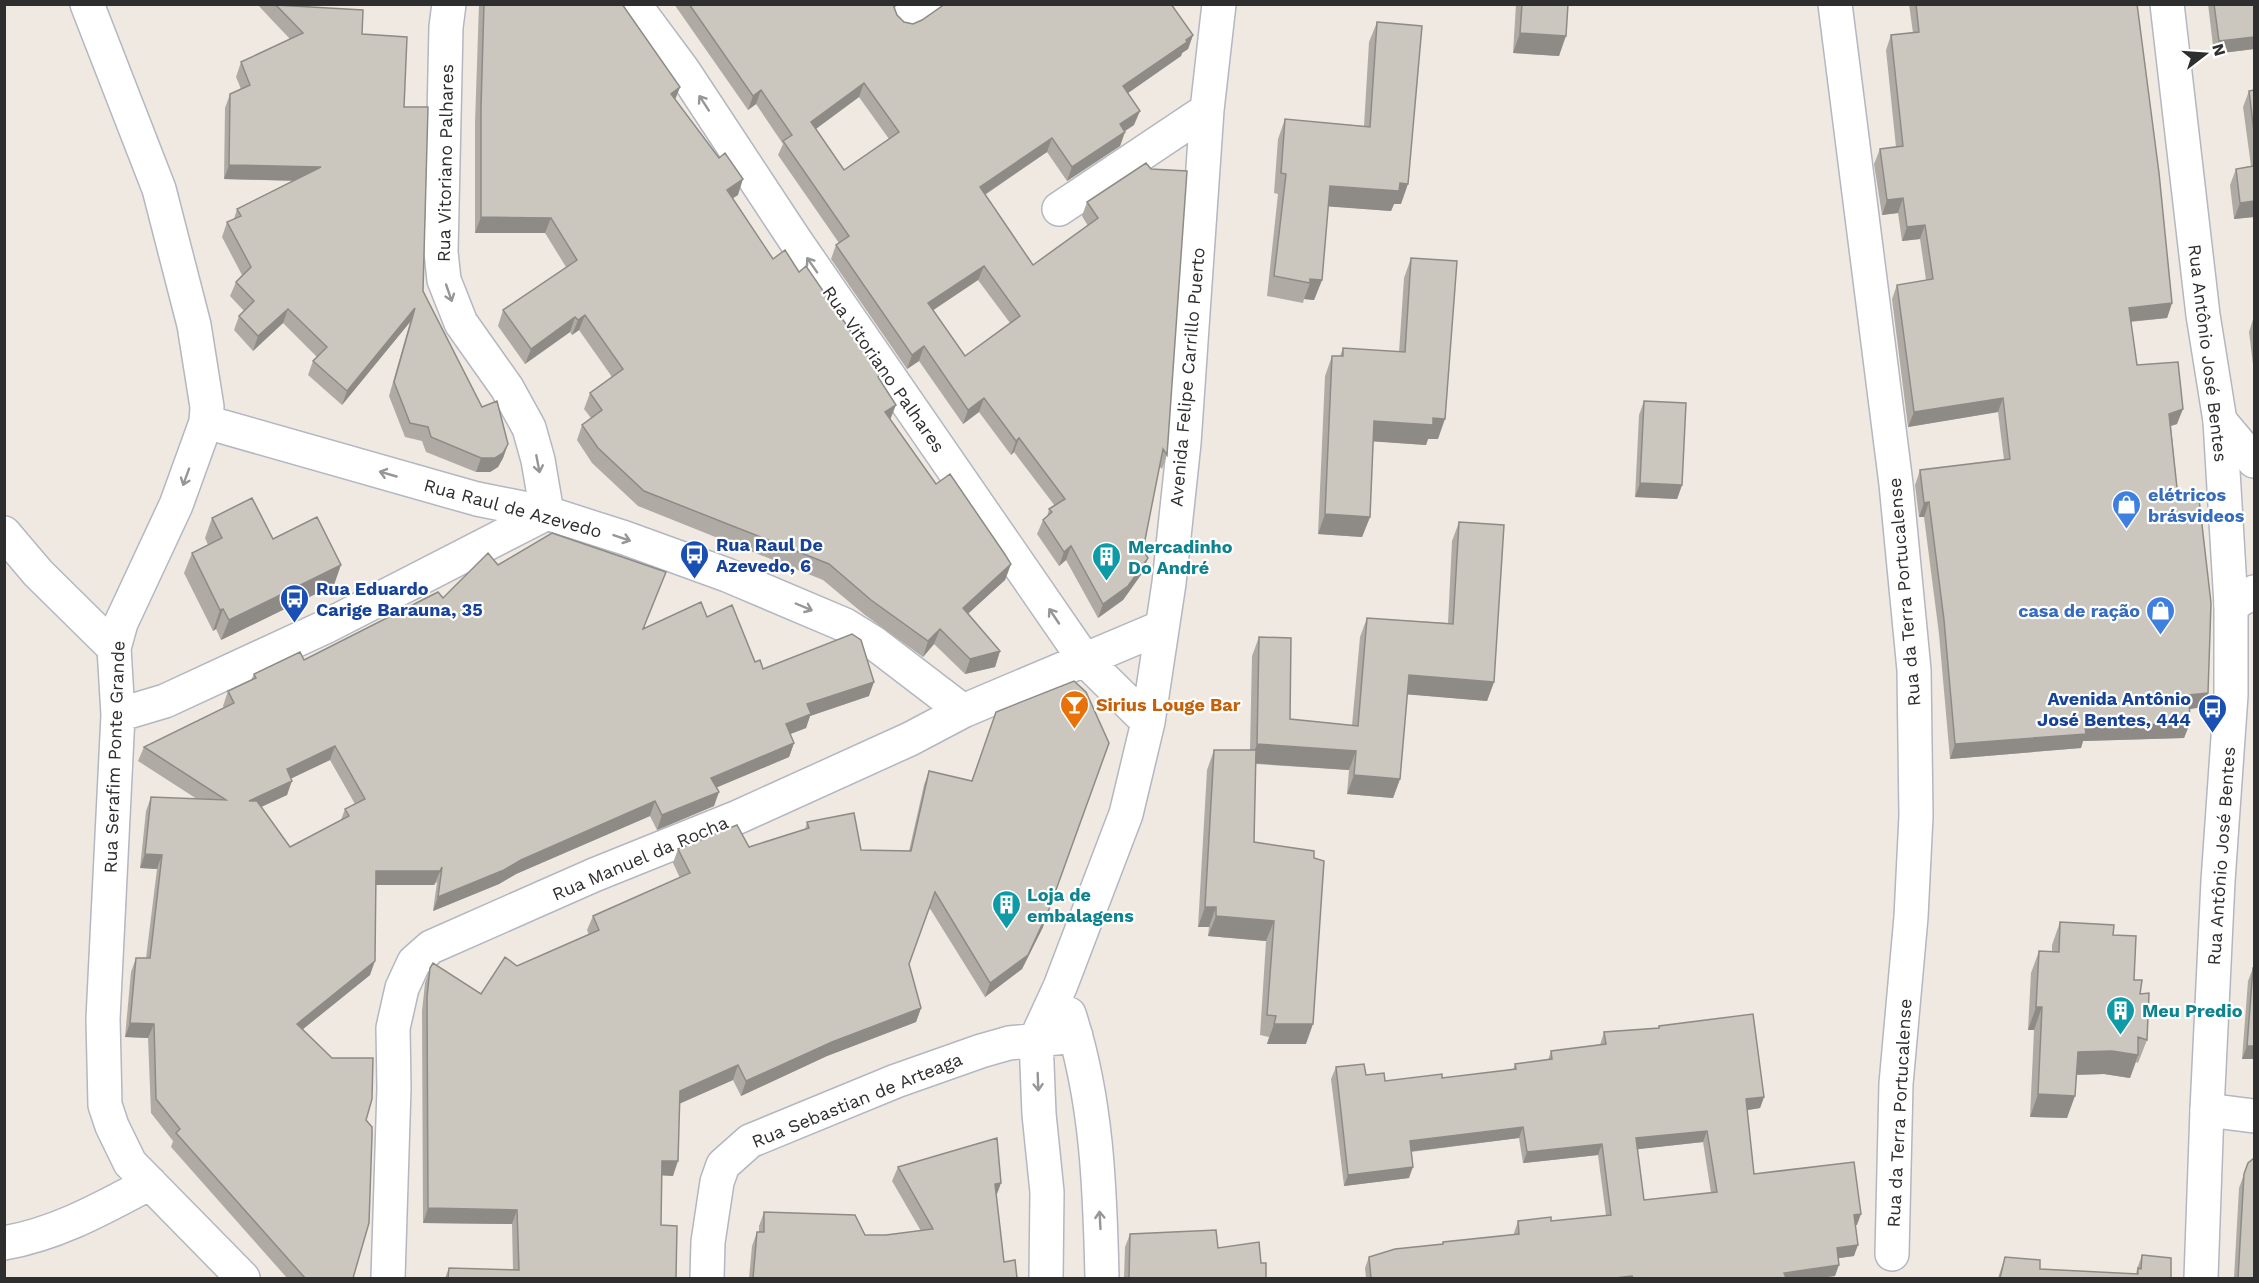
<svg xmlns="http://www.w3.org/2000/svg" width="2259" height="1283" font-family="'Work Sans',sans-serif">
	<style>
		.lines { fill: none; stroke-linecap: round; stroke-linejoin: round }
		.minor-casing { stroke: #b4b7c1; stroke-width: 36 }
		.tertiary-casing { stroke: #b4b7c1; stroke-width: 36 }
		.minor { stroke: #fff; stroke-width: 33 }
		.tertiary { stroke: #fff; stroke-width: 33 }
		.wall { fill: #afaba4; fill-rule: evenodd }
		.shaded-wall { fill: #8e8b86 }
		.building { fill: #cbc7bf; stroke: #8e8b86; stroke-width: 1.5; fill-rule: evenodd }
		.oneway { stroke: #969696 }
		.labels { text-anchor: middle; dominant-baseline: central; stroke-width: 4.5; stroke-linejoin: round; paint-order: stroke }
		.street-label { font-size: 18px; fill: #2e2e2e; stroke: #fff }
		.shop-label { font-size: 18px; font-weight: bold; fill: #366cbe; stroke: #fff; text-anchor: start }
		.transit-label { font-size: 18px; font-weight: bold; fill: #164399; stroke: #fff; text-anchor: start }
		.culture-label { font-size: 18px; font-weight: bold; fill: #0d838f; stroke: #fff; text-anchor: start }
		.food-label { font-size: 18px; font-weight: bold; fill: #c56008; stroke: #fff; text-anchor: start }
	</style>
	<rect width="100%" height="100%" fill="#efe9e1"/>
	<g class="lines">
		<defs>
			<path id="minor" d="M87,4l72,185 35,136 13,82 -1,15 -30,83 -55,118 -7,25 4,67 -15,304 2,86 7,21 18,37 113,115
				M449,4l-3,23 -5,225 3,28 17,43 46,65 22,40 9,32 9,53
				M634,4l49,66 112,170 289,419 64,63
				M1835,4l61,480 18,186 2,146 -5,101 -15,167 -4,170
				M907,19l21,-15
				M1059,209l148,-99
				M2220,421l34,40
				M206,422l271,77 70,14 78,25 102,37 118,50 29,18 89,68
				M4,533l34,40 76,75
				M2231,605l23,-13
				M118,715l47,-14 160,-74 222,-114
				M1069,1014c28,85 31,175 33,264
				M2207,1110l47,6
				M4,1243c53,-9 99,-35 146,-60
				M388,1278l6,-190 -1,-60 9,-40 12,-26 17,-15 163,-72 144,-58 172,-78 53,-28 199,-84
				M707,1278l1,-36 9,-60 6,-17 27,-24 146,-60 85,-30 28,-8 67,-7
				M1046,1278l1,-86 -8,-78 -3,-75 24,-52 66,-173 22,-92 21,-139 15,-140 23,-333 12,-106"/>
			<path id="tertiary" d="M2167,4l36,311 17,106 11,184v90l-13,186 -11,229 -6,168"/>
		</defs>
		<use href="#minor" class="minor-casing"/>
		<use href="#tertiary" class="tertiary-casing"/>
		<use href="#minor" class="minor"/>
		<use href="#tertiary" class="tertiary"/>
	</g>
	<path class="wall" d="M257,4h29l-1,2 77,28 42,73 19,184 59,116 26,37 -5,14 -5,9 -8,5h-14l-50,-20 -4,-11 -17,-4 -16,-41 21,-74 -68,83 -34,-30 5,-14 4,-4 -34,-34 -30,28 -19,-21 5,-14 5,-5 -14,-15 6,-14 6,-7 -20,-38 5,-15 7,-3 3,-10 57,-28 -70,-2 1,-71 5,-14 11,-5 -5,-12 5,-15 49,-23 -19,-20 1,-1 -1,1z
		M479,4h143l58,83 -5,13 63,95 -5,3 40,61 26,13 81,108 10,40 46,64 75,80 -6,16 -37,33 32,38 -5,16 -30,7 -31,-30 -11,13 -58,-42 -42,-35 -185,-74 -46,-43 -15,-23 5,-15 9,-7 -7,-9 6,-16 22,-16 -33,-47 -7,5 -2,-3 -45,32 -27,-38 5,-16 63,-43 -21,-34h-70v-110z
		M674,4h221l-1,3 3,8 7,7 9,2 280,11 -5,14 -6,4 -1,3 -53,37 6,32 -9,6 -5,15 -53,35 -20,-29 -62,43 48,70 55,-39 -6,-10 5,-14 59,-39 21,292 -5,14 -3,-3 -16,84v22l-20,28 -25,18 -32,-58 -7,6 -22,-32 6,-14 4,-3 2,-8 6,-3 -41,-54 -3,3 -32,-43 -16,12 -44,-63 -12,8 -76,-110 5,-14 3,-2 -61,-88 5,-11 -27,-40 -8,6zM859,97l30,42 -45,31 -28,-41zM978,280l32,43 -45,33 -32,-46z
		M1516,4h52l-9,52 -46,-3z
		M1909,4h228l35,299 -5,15 -36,4 6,43 40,59 -6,2 7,71 30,196 -5,14 -14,2 1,14 -6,15 -101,3 -2,7 -131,11 -11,-125 -15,-117h-5l-4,-32 5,-15 84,-10 -6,-48 -90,15 -16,-128 5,-14 29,-5 -6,-41 -18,2 -4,-28 -16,2 -8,-51 6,-15 16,-2 -10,-97 5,-15 22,-2z
		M2208,4h46v45l-40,5z
		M1377,22l24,182h-7l-3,7 -63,-5 -6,74 -8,20 -10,-1 -1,4 -36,-7 11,-102 -4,-1 4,-54 7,-20 79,7 5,-84z
		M2254,90v127l-20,2 -4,-34 6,-16 15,-3 -8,-59 6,-16z
		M1411,258l27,181h-10l-2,6 -53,-4 -3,76 -8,20 -44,-3 7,-158 7,-20h8l3,-8 56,4 5,-74z
		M2254,316v57l-5,-41z
		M1644,401l38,84 -5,14 -42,-2 4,-82z
		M212,518l61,21 61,46 -113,55 -5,-11 -3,2 -29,-58 8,-20 16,-8 -3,-7z
		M1459,522l35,160 -7,19 -80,-7 -7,85 -7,19 -46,-4 2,-24 -93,-6 -2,78 52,202h-39l2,-7 -9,-2 6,-94 -58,-5 1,-9h-11l9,-157 7,-20h36l2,-94 7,-19 31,82 62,6 8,-88 7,-19 81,5 4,-82z
		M498,565l146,64 63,-12 56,52 106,27 -59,20 -4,12 -16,6 4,9 -5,14 -72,30 -3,19 -57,24 -7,-14 -134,58 -17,10 -66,27 4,-29 -3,3h-58l-6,90 -67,54 63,91 -13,158h-66l-116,-131 2,-6 -22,-28 -3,-75 -23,-1 6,-65 5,-14h10l11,-89 -17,-1 6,-57 5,-14 46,2 -59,-38 6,-14 80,-39 -1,-2 5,-15 23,-11 3,-6 50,-14 139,-62zM330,760l25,44 -10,5 -4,11 -51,27 -29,-40 26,-12 4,-17z
		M929,771l114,156 -21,42 -37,28 -56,-90 -20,57 12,44 -5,14 -89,34 -86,40 -8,-16 -54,24 -6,72 -12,-1v50l15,53h-231l4,-10 64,2 -1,-46 -89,-1 -1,-212 3,-28 5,-15 51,26 36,-28 72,-31 -2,-5 6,-14 87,-38 -7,-15 5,-14 71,-2 56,-17 2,-8 54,28 48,1 15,-66z
		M2060,922l53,13 27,59 7,46 -9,23 -2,-1 -6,16 -26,-4 -28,1 -9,43 -37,-1 4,-87h-6l3,-57 8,-22h13v-6z
		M2253,968h1v91h-12l6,-78z
		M1659,1026l105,71 -4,11 -13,2 7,64 103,51h-1l-2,31 -16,2 -3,18 -15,2h-454l-1,-10 4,-11 73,-13 1,-2 71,-7v-2l4,-12h33l55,-5 -8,-61 -75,8 -4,-25 -108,14 -2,26 -65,8 -13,-107 5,-12 49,14 57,-3 71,-8 2,-6 33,-4 3,-9 49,-6 4,-13 54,-4zM1703,1142l8,51 -67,7 -7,-51z
		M898,1167l98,29 8,66 13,16h-268l3,-32 5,-14h2v-6l5,-14 101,23h21l35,-4 -29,-50z
		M2244,1174l10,104h-20l5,-90z
		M1130,1234l88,14 43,15 5,15h-142l1,-31z
		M2142,1255l29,23h-173l7,-21 35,12 96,5 1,-5z"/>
	<path class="shaded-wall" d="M276,4h10l-6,6 -4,-5 -5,14z
		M1520,33l46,3 -7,20 -46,-3z
		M1193,35l-5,14 -6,4 -1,3 -63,44 5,-14z
		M2254,37v12l-40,5 5,-13z
		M864,83l-5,14 -53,39 5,-14z
		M680,87l-6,15 -3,-8z
		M761,90l-5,14 -8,6 5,-14z
		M1140,111l-6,14 -20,13 6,-14z
		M1125,132l-5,14 -53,35 5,-14z
		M1052,138l-5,14 -72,49 5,-14z
		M229,165l92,2 -5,14 -92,-2z
		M743,179l-5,16 -16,10 5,-15z
		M1400,183l8,1 -7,20h-7l-3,7 -69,-5 8,-20z
		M1903,198l-5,15 -16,2 5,-15z
		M2254,201v16l-20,2 6,-16z
		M481,217l70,1 -6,15h-70z
		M1925,225l-5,14 -18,2 5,-14z
		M984,266l-6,14 -55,37 5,-14z
		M1310,279l12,1 -8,20 -10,-1 6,-16z
		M2172,303l-5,15 -43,4 5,-14z
		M415,308l-5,14 -68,83 5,-14z
		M288,309l-5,14 -30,28 5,-15z
		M585,315l-6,15 -7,5 6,-15z
		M575,317l-5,15 -45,32 6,-15z
		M924,346l-5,15 -12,8 5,-14z
		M984,398l-5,14 -16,12 5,-14z
		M2003,398l-5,14 -90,15 6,-15z
		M896,405l-6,15 -5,-8z
		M2183,409l-6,15 -13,4 5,-14z
		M1433,418l12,1 -7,20h-10l-2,6 -59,-4 7,-20z
		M1019,438l-5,14 -3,3 5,-14z
		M508,444l-5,14 -5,9 -8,5h-14l5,-14z
		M1640,483l42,2 -5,14 -42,-2z
		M1929,502l-5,15h-5l5,-14z
		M1325,514l45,3 -8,20 -44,-3z
		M1071,546l-5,14 -7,6 5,-14z
		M1148,558l-5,14 -20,28 -25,18 5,-14z
		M1011,564l-6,16 -47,43 5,-15z
		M341,565l-7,20 -113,55 8,-20z
		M223,609l-7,20 -3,2 7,-21z
		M940,629l-6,15 -11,13 5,-16z
		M1000,651l-5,16 -30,7 5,-15z
		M1409,675l85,7 -7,19 -85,-7z
		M874,682l-5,14 -59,20 -4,12 -26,10 6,-14 21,-20z
		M2208,693l-5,14 -20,3 6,-15z
		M2190,723l-6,15 -101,3 -2,7 -131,11 5,-15 130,-17z
		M794,743l-5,14 -83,35 5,-14z
		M1257,744l99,7 -7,19 -99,-7z
		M335,746l-5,14 -48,23 5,-14z
		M1354,775l46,4 -7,19 -46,-4z
		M292,781l-5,14 -43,20 5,-14z
		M719,792l-5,14 -57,24 5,-15z
		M655,801l-5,15 -134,58 -17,10 -66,27 5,-14z
		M145,854l17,1 -5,14 -17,-1z
		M442,867l-8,18h-63l5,-14z
		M1205,907h11l-7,20h-11z
		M1048,912l-5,15 -21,42 -37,28 5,-14z
		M1216,916l58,5 -8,20 -58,-5z
		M375,961l-5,14 -78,63 5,-14z
		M2036,1007h6l-8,23h-6z
		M921,1008l-5,14 -89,34 -86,40 5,-15 86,-39z
		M130,1023l24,1 -6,14 -23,-1z
		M1274,1024h39l-7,20h-39z
		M2247,1046h7v13h-12z
		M2112,1051l26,4 -8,23 -26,-4 -35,1 9,-23z
		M738,1065l-5,15 -59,26 6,-15z
		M2038,1094l37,2 -8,22 -37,-1z
		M1764,1097l-4,11 -18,3 4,-12z
		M1523,1127l-4,11 -113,14 4,-11z
		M1707,1131l-4,11 -72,8 5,-12z
		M1602,1144l-4,11 -75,8 4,-11z
		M662,1161h16l-5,15 -17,-1z
		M1413,1167l-4,11 -65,8 4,-11z
		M1001,1183l-5,14 -1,-13z
		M428,1208l89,2 -5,14 -89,-1z
		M1861,1214l-4,11 -7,1 4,-11z
		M1858,1245l-4,11 -21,3 4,-11z
		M1839,1265l-4,11 -15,2h-38l2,-5z
		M1632,1276v2h-17z"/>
	<path class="building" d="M484,4h138l58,83 -9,7 48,64 6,-5 18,26 -16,11 46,69 12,-9 14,22 7,-6 75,109 -3,2 18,28 -11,7 51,72 14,-10 54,79 7,11 -48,44 37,43 -30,8 -30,-30 -12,12 -57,-41 -42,-36 -185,-73 -46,-43 -16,-23 20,-15 -12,-17 33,-24 -38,-54 -7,5 -3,-3 -44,32 -28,-39 74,-50 -26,-42 -70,-1v-110z
		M689,4h205v3l3,8 7,7 9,2 9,-4 23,-16h226l22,31 -7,5 1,2 -64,44 17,25 -20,13 5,8 -53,35 -20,-29 -72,49 53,78 65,-47 -11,-16 59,-39 5,6 36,2 -20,284 -4,-6 -20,101 5,8 -20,28 -25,18 -32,-58 -7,6 -21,-32 9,-8 -3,-3 16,-10 -46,-61 -3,3 -32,-43 -16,12 -44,-64 -12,9 -76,-110 13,-9 -66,-95 9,-6 -31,-45 -8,6zM864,83l35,49 -55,38 -33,-48zM984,266l36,50 -55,40 -37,-53z
		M1522,4h46l-2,32 -46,-3z
		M1916,4h221l22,169 13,130 -43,5 8,57 41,-3 5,47 -14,5 9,83 9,-1 1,4 11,-1 12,104 -3,90 -19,2 1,28 -105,4 1,7 -131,10 -11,-124 -15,-118 -5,1 -4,-33 90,-11 -7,-61 -89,14 -17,-127 36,-6 -8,-54 -18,2 -4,-29 -16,2 -7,-51 23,-3 -12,-111 28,-3z
		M2214,4h40v33l-35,4z
		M276,5l87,5 -1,24 45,3 -3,70h24l-5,184 59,116 15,-6 11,43 -5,9 -8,5h-14l-50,-21 -3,-10 -18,-4 -16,-41 21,-74 -68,83 -34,-30 14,-14 -39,-38 -30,27 -19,-20 15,-15 -18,-19 15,-15 -24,-45 14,-6 -4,-7 84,-42 -92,-2 1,-71 20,-9 -9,-23 62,-29z
		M1377,22l45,4 -14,158 -8,-1 -1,8 -69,-5 -8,94 -12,-1v4l-36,-7 12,-102 -5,-1 4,-54 85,8z
		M2254,90v42l-5,-41z
		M2254,166v35l-14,2 -4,-34z
		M1411,258l46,3 -12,158 -12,-1v7l-59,-4 -4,96 -45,-3 7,-158h11v-8l62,4z
		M1644,401l42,2 -4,82 -42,-2z
		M252,498l21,41 44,-22 24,48 -112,55 -6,-11 -3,1 -28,-57 30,-15 -10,-20z
		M1459,522l45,3 -10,157 -85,-7 -9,104 -46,-4 2,-24 -99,-7 2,-107 32,1 -1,81 68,7 9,-108 86,6z
		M552,533l114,39 -23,57 58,-27 6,15 25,-12 23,57 5,-2 3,9 89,-35 9,6 13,42 -67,22 4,10 -25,10 8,19 -83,35 8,14 -57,23 -7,-14 -134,59 -17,10 -66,27 4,-30 -2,4h-64l-1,90 -78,63 35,34h41l-1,41 -6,21 6,7v9l-3,87 -16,55h-48l-129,-145 4,-4 -24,-30 -2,-75 -24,-1 6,-65h14l12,-103 -17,-1 6,-57 75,3 -82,-53 90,-44 -6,-12 28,-13 -2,-4 46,-22 4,8 134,-68 5,6 45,-45 10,12zM335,746l30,53 -20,10 4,7 -59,31 -33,-46h-8l43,-20 -5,-12z
		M1074,681l12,11 23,51 -61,169 -20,43 -38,28 -55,-91 -26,72 12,44 -89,34 -86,39 -8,-16 -58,26 -2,70h-16l-1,64 16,1 -1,52h-228l1,-10 70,2 -2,-60 -89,-2 -1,-211 3,-29 3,-5 48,31 24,-37 12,9 82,-36 -6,-14 97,-43 -12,-24 59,-24 12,22 60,-19 -2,-6 47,-9 7,37 50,1 18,-80 43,10 24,-69z
		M1214,750h42l-2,92 60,9v7l10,3 -11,163h-39l2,-8 -9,-1 7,-94 -58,-5v-9h-11z
		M2060,922l54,3 -1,10 23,1 -2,44h8l-2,14 9,-1 -2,47 -9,-3v18l-26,-4 -34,1 -3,44 -37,-2 4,-87h-6l3,-56 20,1z
		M2253,968h1v78h-7z
		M1753,1014l11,83 -18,2 8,75 100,-12 7,52 -7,1 4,30 -21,3 2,17 -55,8 2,5h-153l-1,-2 -17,2h-244l-2,-21 26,-8 48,-5v-2l76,-8 -1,-13 33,-4v4l60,-6 -9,-71 -75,8 -4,-25 -113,14 3,26 -65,8 -12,-108 28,-3 2,11 18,-2 1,8 57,-7v4l74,-9 -1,-5 37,-5 -1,-8 55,-7 -2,-12 55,-4v-2zM1707,1131l10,61 -73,8 -8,-62z
		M997,1138l4,45 -6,1 9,78 11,-2 2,18h-264l4,-46h7v-20l91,3 10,20h21l47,-6 -35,-62z
		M2254,1158v120h-16l6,-104 4,-11z
		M1216,1230l2,18 41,-6 2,21h5v15h-137l1,-44z
		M2142,1255l29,3v20h-171l5,-21 35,3v9l98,5v-6l3,1z"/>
	<defs><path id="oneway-shaft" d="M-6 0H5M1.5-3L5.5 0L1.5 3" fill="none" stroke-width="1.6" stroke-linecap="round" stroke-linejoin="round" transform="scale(1.5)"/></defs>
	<g class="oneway">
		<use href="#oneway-shaft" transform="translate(704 103) rotate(-123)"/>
		<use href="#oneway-shaft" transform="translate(812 265) rotate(-125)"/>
		<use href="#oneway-shaft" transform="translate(449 293) rotate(71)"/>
		<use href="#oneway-shaft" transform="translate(538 464) rotate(79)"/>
		<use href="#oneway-shaft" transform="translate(388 474) rotate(-164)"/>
		<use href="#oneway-shaft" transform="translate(186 477) rotate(110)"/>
		<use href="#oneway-shaft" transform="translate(622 538) rotate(19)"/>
		<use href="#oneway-shaft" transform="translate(804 607) rotate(23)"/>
		<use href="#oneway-shaft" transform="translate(1054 616) rotate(-124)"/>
		<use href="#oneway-shaft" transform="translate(1038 1082) rotate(88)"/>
		<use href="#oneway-shaft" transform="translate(1100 1220) rotate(-93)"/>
	</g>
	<defs>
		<symbol id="shop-pin" viewBox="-11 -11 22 30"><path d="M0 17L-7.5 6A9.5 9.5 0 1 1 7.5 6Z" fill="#3f7fe0" stroke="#fff"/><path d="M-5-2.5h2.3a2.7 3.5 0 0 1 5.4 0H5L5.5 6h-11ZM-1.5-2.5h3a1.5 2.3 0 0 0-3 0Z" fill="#fff"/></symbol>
		<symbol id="bus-pin" viewBox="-11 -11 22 30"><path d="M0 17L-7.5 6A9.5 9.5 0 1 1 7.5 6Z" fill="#1a4fb4" stroke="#fff"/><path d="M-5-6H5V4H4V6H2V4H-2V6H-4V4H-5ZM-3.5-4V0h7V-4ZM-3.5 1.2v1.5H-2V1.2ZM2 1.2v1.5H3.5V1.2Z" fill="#fff"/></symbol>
		<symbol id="building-pin" viewBox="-11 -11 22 30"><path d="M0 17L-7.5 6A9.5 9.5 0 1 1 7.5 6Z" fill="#0f9aa8" stroke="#fff"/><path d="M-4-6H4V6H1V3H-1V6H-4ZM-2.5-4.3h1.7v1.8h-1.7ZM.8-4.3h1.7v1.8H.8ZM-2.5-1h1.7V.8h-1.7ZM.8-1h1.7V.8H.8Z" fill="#fff"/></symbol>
		<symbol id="bar-pin" viewBox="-11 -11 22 30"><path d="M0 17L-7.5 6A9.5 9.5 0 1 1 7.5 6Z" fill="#e8710a" stroke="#fff"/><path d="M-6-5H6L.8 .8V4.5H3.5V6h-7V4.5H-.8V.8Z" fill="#fff"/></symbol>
	</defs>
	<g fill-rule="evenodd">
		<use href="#shop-pin" x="2110" y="488" width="33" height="45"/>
		<use href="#bus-pin" x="678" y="538" width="33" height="45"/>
		<use href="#building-pin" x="1090" y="540" width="33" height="45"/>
		<use href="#bus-pin" x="278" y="582" width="33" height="45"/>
		<use href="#shop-pin" x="2144" y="594" width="33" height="45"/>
		<use href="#bar-pin" x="1058" y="688" width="33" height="45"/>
		<use href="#bus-pin" x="2196" y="692" width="33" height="45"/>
		<use href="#building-pin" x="990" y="888" width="33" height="45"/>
		<use href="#building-pin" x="2104" y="994" width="33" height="45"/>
	</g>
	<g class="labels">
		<g class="street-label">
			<text transform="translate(445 163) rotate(-89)">Rua Vitoriano Palhares</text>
			<text transform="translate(2208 353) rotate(83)">Rua Antônio José Bentes</text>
			<text transform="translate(884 369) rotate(55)">Rua Vitoriano Palhares</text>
			<text transform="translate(1187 377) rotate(-85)">Avenida Felipe Carrillo Puerto</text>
			<text transform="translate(513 508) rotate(15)">Rua Raul de Azevedo</text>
			<text transform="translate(1904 592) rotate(-95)">Rua da Terra Portucalense</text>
			<text transform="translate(114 757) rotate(-88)">Rua Serafim Ponte Grande</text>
			<text transform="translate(2221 856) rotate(-86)">Rua Antônio José Bentes</text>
			<text transform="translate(640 858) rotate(-23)">Rua Manuel da Rocha</text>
			<text transform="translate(857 1100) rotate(-22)">Rua Sebastian de Arteaga</text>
			<text transform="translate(1899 1113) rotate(-87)">Rua da Terra Portucalense</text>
		</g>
		<g class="shop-label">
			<text x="2148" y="494">elétricos<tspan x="2148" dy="21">brásvideos</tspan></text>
			<text x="2140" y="610" text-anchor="end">casa de ração</text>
		</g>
		<g class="transit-label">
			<text x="716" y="544">Rua Raul De<tspan x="716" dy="21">Azevedo, 6</tspan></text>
			<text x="316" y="588">Rua Eduardo<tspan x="316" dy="21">Carige Barauna, 35</tspan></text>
			<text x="2191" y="698" text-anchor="end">Avenida Antônio<tspan x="2191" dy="21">José Bentes, 444</tspan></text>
		</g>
		<g class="culture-label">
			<text x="1128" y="546">Mercadinho<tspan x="1128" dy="21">Do André</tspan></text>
			<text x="1027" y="894">Loja de<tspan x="1027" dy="21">embalagens</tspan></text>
			<text x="2142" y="1010">Meu Predio</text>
		</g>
		<g class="food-label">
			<text x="1096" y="704">Sirius Louge Bar</text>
		</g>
	</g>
	<rect width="2259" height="1283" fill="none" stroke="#2e2e2e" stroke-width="12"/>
	<g transform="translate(2205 54) rotate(73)" stroke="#ffffff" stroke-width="4.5" paint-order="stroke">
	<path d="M0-4.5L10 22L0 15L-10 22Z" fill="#2e2e2e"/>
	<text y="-9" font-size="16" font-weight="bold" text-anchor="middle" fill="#2e2e2e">N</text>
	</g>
</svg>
